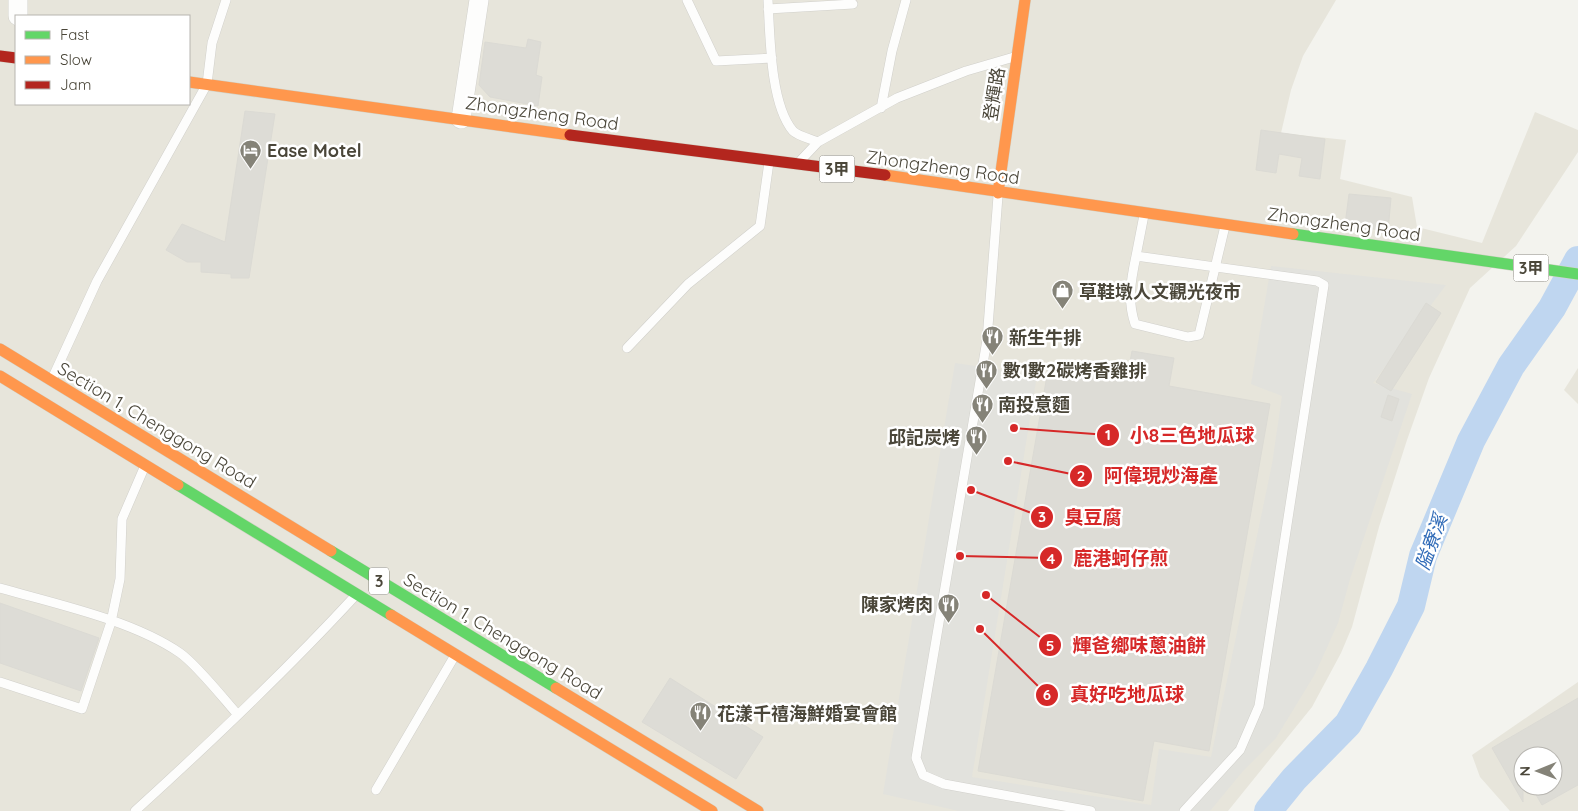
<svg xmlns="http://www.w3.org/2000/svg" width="1578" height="811" font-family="Quicksand,'Noto Sans TC',sans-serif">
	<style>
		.residential { fill: #e7e5db; fill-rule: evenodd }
		.parking { fill: #e2e2dd }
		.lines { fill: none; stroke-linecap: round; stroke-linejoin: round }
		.river { stroke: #bfd6f0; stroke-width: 28 }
		.building { fill: #dddcd6; stroke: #dbdad4 }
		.lane-casing { stroke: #d1d0cb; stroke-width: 10 }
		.street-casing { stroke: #d1d0cb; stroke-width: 20 }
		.fast-casing { stroke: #d2d1c5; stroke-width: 12 }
		.slow-casing { stroke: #d2d1c5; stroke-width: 12 }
		.jam-casing { stroke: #d2d1c5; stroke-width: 12 }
		.lane { stroke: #fdfdfc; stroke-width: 9 }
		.street { stroke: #fdfdfc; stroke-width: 19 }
		.fast { stroke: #63d668; stroke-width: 11 }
		.slow { stroke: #ff974d; stroke-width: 11 }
		.jam { stroke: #b3261e; stroke-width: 11 }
		.labels { text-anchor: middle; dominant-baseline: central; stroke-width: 5; stroke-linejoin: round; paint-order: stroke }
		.shield { fill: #fff; stroke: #807e74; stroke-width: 1 }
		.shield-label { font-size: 16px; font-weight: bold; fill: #4a4639 }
		.street-label { font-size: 18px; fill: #4a4639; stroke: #fff }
		.poi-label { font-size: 18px; font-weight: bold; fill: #4a4639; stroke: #fff; text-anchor: start }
		.water-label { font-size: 19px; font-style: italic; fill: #306bb8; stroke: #fff }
		.leader { fill: none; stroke: #d62828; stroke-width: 2 }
		.callout-dot { fill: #d62828; stroke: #fff; stroke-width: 2 }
		.mark-label { font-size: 15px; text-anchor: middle; font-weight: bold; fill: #fff }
		.callout-label { font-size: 19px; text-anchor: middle; font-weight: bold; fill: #d62828; stroke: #fff; stroke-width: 5; stroke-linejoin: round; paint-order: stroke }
	</style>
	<rect width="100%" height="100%" fill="#f3f3ee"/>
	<path class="residential" d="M0,0h1336l-33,56 -12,34 -10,43 65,7 -6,39 72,18 5,30 65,16 53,-131 43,18v22l-62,94 -46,42 -41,90 -22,62 -28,87 -27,100 -11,26 -29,54 -84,104h-1228zM16,16h173v88h-173z
		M1578,368v36l-14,-14z
		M1578,682v129h-68l-30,-34 -8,-22zM1523,756h30v30h-30z"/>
	<path class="parking" d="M1271,266l175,19 -73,98 39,11 -62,185 -12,44 -23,51 -39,64 -33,33 -33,40h-251l-76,-17 72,-431 82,12 -65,402 179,28 8,-56 52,8 61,-293 10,-68 -31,-12z"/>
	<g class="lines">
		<path class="river" d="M1268,811l26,-32 54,-55 31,-55 32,-63 12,-50 48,-115 40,-75 41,-58 26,-48"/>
	</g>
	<path class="building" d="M528,39l13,3 -5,33 6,2 -4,29 -48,-9 -11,-12 6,-43 41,6z
		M245,111l30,3 -26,164h-18v-4l-30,-2v-10h-14l-21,-12 16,-26 43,18z
		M1261,130l64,9 -5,40 -21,-3 3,-18 -23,-4 -3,19 -20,-3z
		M1349,194l42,4 -3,33 -43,-6z
		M1426,303l15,10 -50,78 -15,-9z
		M1132,351l42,7 -5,28 101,18 -61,347 -55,-10 -11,60 -165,-30 71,-407 78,14z
		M1388,395l11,4 -7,22 -11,-4z
		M0,603l99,35 -18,53 -81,-28z
		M670,678l93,59 -27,42 -94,-57z
		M1578,698v87l-36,20 -11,-19h22v-30h-30v46l-31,-54z"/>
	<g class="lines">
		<defs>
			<path id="lane" d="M687,0l29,61 56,-3
				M768,0c2,35 2,104 25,131 5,5 18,8 25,11
				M768,9l85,-5
				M881,108l11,-57 14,-51
				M801,160l17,-18 79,-44 69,-27 48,-14
				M998,196l-11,144 -71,418 7,17 21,9 147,27
				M1144,215l-8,41 181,25 7,4 -65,421 -19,44 -56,61
				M1136,256c-5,24 -9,44 -1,68l53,13 11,-2 26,-109
				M627,348l61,-64 72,-58 9,-64
				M52,379l45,-98 110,-197 5,-41 14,-43
				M0,588c56,16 132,32 180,65 17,12 43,45 58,62
				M0,682l82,27 29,-87 9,-43 2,-60 22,-51
				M376,790l78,-133
				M135,811c76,-69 150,-139 220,-215"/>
			<path id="street" d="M18,0v16
				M461,119l18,-119"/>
			<path id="fast" d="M1293,234l285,40
				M178,485l213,130
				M331,551l225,137"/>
			<path id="slow" d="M189,82l381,53
				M885,175l408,59
				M998,193l27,-193
				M0,349l331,202
				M0,376l178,109
				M391,615l321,196
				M556,688l202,123"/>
			<path id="jam" d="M0,56l16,2
				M570,135l315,40"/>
		</defs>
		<use href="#lane" class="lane-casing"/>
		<use href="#street" class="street-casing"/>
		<use href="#fast" class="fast-casing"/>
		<use href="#slow" class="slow-casing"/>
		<use href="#jam" class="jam-casing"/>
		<use href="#lane" class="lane"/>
		<use href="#street" class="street"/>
		<use href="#fast" class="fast"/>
		<use href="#slow" class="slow"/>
		<use href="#jam" class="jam"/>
	</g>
	<defs>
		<symbol id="hotel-pin" viewBox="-11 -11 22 30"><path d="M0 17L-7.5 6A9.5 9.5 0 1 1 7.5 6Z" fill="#858378" stroke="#fff"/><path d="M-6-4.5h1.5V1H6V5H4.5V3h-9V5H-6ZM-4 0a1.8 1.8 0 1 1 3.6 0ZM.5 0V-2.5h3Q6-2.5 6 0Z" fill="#fff"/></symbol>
		<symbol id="shop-pin" viewBox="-11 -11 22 30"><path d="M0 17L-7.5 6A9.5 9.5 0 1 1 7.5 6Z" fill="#858378" stroke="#fff"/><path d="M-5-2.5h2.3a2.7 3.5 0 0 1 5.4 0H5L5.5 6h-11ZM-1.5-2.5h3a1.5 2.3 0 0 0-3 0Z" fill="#fff"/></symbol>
		<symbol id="restaurant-pin" viewBox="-11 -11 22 30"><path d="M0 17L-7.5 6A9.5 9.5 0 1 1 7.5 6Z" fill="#858378" stroke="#fff"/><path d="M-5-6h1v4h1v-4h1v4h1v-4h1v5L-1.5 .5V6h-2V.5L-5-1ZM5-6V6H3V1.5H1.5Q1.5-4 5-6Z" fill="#fff"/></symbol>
	</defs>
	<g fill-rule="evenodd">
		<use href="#hotel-pin" x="238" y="138" width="25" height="34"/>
		<use href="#shop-pin" x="1050" y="278" width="25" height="34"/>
		<use href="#restaurant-pin" x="980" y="324" width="25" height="34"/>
		<use href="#restaurant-pin" x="974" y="358" width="25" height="34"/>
		<use href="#restaurant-pin" x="970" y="392" width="25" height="34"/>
		<use href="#restaurant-pin" x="964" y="424" width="25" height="34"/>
		<use href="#restaurant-pin" x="936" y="592" width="25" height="34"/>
		<use href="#restaurant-pin" x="688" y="700" width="25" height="34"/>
	</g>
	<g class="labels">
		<g class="shield">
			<rect x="819.5" y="155.5" width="35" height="27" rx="4"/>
			<rect x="1513.5" y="254.5" width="35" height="27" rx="4"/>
			<rect x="369" y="567.5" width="20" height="27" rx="4"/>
		</g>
		<g class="shield-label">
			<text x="837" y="169">3甲</text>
			<text x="1531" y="268">3甲</text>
			<text x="379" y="581">3</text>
		</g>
		<g class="street-label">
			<text transform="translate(994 94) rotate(-81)">登輝路</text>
			<text transform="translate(542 113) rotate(8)">Zhongzheng Road</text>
			<text transform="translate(943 167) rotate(8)">Zhongzheng Road</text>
			<text transform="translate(1344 224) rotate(8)">Zhongzheng Road</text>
			<text transform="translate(157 425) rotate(31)">Section 1, Chenggong Road</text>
			<text transform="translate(503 636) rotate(31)">Section 1, Chenggong Road</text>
		</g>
		<g class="poi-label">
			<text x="267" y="150">Ease Motel</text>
			<text x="1079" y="291">草鞋墩人文觀光夜市</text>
			<text x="1009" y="337">新生牛排</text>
			<text x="1003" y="370">數1數2碳烤香雞排</text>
			<text x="998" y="404">南投意麵</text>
			<text x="960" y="437" text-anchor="end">邱記炭烤</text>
			<text x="933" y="604" text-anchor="end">陳家烤肉</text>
			<text x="717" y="713">花漾千禧海鮮婚宴會館</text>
		</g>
		<g class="water-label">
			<text transform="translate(1431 542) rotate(-70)">隘寮溪</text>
		</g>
	</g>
	<path class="leader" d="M1014 428L1108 435M1008 461L1081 476M971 490L1042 517M960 556L1051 558M986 595L1050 645M980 629L1047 695"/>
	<g class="callout-dot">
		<circle cx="1014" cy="428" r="5"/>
		<circle cx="1008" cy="461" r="5"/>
		<circle cx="971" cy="490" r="5"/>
		<circle cx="960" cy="556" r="5"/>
		<circle cx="986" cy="595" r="5"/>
		<circle cx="980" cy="629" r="5"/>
		<circle cx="1108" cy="435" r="12"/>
		<circle cx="1081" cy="476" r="12"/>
		<circle cx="1042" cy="517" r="12"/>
		<circle cx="1051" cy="558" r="12"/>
		<circle cx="1050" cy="645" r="12"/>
		<circle cx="1047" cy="695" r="12"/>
	</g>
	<g class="mark-label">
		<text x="1108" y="440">1</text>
		<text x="1081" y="481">2</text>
		<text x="1042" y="522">3</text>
		<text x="1051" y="564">4</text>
		<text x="1050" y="651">5</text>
		<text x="1047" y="700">6</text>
	</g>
	<g class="callout-label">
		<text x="1192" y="442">小8三色地瓜球</text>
		<text x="1161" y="482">阿偉現炒海產</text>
		<text x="1093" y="524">臭豆腐</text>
		<text x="1121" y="565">鹿港蚵仔煎</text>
		<text x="1139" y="652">輝爸鄉味蔥油餅</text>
		<text x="1127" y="701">真好吃地瓜球</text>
	</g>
	<rect x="15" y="15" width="175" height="90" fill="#ffffff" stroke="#b7b5b0"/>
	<rect x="25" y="31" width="25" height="8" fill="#63d668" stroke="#b7b5b0"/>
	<text x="60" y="40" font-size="15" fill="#4a4639">Fast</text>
	<rect x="25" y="56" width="25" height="8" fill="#ff974d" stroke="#b7b5b0"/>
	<text x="60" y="65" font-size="15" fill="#4a4639">Slow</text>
	<rect x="25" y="81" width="25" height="8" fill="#b3261e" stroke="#b7b5b0"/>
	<text x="60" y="90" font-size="15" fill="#4a4639">Jam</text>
	<g transform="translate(1538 771) rotate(269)"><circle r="24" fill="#ffffff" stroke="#b7b5b0"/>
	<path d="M0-4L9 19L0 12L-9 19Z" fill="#858378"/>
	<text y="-8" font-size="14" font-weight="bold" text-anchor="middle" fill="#4a4639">N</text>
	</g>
</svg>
